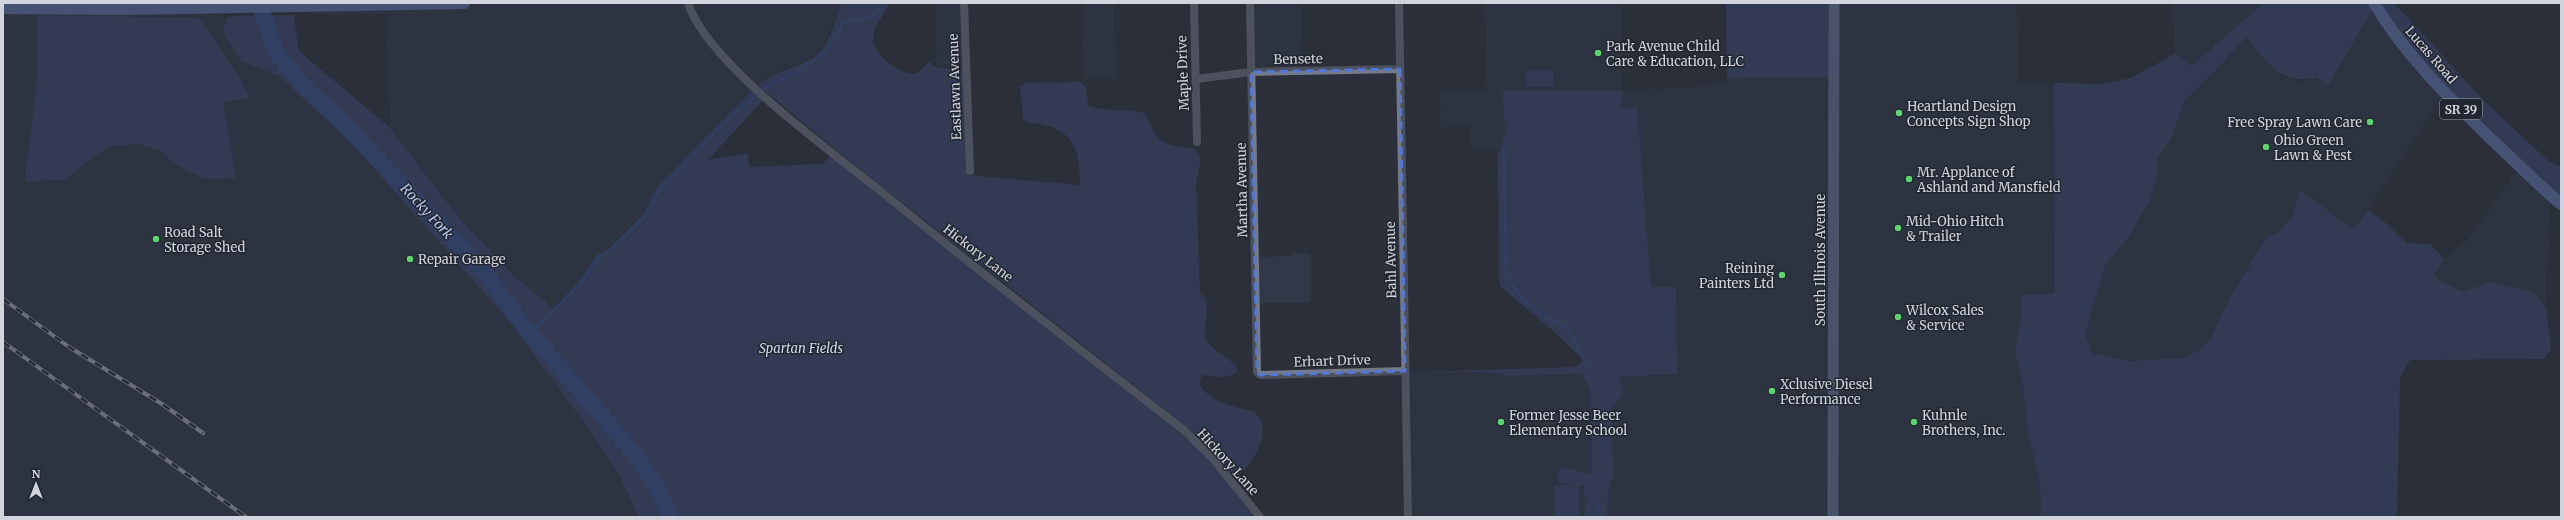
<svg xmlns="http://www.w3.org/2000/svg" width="2564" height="520" font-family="Merriweather,serif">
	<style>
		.built { fill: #313949; fill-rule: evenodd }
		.green { fill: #3b4b72 }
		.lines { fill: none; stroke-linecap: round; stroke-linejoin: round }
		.stream { stroke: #395294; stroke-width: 2.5 }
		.river { stroke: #395294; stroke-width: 16 }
		.minor { stroke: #747a87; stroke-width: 8 }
		.secondary { stroke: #6d7ca1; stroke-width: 11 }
		.primary { stroke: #667dbb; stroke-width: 12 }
		.rail-casing { stroke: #b8bbc4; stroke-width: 4 }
		.rail { stroke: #212630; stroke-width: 2.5; stroke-dasharray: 8; stroke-linecap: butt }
		.marked { fill: none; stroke: #5376d9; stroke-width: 3; stroke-dasharray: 8 5; stroke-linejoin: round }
		.poi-dot { fill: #5bd56e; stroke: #212630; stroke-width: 1.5 }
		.labels { text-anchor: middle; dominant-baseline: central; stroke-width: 3; stroke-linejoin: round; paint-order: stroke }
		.shield { fill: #212630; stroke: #9ca0a8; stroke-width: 1 }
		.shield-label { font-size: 12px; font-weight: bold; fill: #d1d4dc }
		.poi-label { font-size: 13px; fill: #d1d4dc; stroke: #212630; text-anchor: start }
		.street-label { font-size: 13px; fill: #d1d4dc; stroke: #212630 }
		.park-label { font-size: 13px; font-style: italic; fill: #d1daee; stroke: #212630 }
		.water-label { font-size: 14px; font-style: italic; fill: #b8c9ef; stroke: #212630 }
	</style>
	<rect width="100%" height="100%" fill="#2b303b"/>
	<path class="built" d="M3,3h220l3,35 12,19 41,19 77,72 153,173 79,107 29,43 22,46h-636zM37,16l212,82 -26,4 13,75 -32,2 -28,-14 -17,-15 -21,-6 -26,2 -19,11 -19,18 -49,6 12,-103z
		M309,3h533l-21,48 -20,12 -33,12 -16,15 -96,98 -13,27 -32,33 -21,16 -9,14 -27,31 -40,-33 -55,-58 -70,-91 -2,-113h-77z
		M935,3h26l2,67 -26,-2z
		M1083,3h32l1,74h-32z
		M1254,3h48l1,67 -48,1z
		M1484,3h138v88l104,-6 1,-7 102,-1 -1,-74h189l1,81 36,-1 1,212h-34v25l-3,18v25l5,21 5,50 12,48 1,35h-434l1,-26 5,-14 -1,-68 11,-19 -4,-13 46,-1 11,-2 1,-2 -2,-85h-24l-14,-179h-16v-17h-117l1,44 -5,15h-29l-1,-23h-29l-1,-35 47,-1z
		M2171,3h93l-73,63 -16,-12z
		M2372,11l29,41 41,45 -87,131 -17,-7 -22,-22 -16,-8 -7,24 -13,16 -14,7 -36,60 -19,40 -11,13 -17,7 -56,3 -35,-8 -7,-18 20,-70 22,-26 31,-67 -1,-13 13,-18 15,-41 29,-28 32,-35 35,39 18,5 18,-3 11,6z
		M2517,171l35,31 -2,4 -4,103 -13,-17 -43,-10 -26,10 -22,-10 -8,-8 10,-15 23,-19z
		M1292,253l18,1v48l-50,1 -1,-46 32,-1z
		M1411,372h79l19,4 72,-2 10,17 1,79 -4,4 -29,-6v15l25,3 1,31h-172z"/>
	<path class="green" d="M842,3h48l-15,25 -2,15c10,18 22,29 43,31l13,-12 8,6 26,2 3,105 114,10c0,-44 -11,-59 -54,-63l-3,-4 -3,-31 6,-4 53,-1 7,5 2,19c17,6 38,3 56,7 6,8 8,19 14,25 17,19 54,-7 38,43l4,113 4,2c9,16 -6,36 5,48 8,8 19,14 27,22l1,5c-8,9 -24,5 -35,4l-3,8c6,14 26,22 40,25 5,1 11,2 15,4 22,17 -3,54 -18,66l-47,-49 -353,-279 -78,-65c18,-16 46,-17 63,-34 9,-9 16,-35 21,-48z
		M1726,3h102l1,74 -102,1z
		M2264,3h103l5,8 -44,74 -11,-7c-40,6 -47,-14 -71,-41l-32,35 -29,28 -15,41 -13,18 1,13 -9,30 -22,37 -22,26 -20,70 7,18 35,8 56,-3 17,-8 11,-12 19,-40 36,-60 14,-7 13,-16 7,-24c23,11 31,27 55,37l13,-18 19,14 19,19 24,1 14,15 -10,15 8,8 21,10 27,-10 43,10 13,17 5,40 -7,10 -134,1 -10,17 -3,140h-356l-1,-35 -12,-48 -5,-50 -8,-34 6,-30v-25l34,-1 -1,-211 48,1 29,-6 44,-24 16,12z
		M2379,3h15l91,99 62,58 11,6 3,-2v33l-110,-106 -37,-39z
		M37,15l162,3 38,55 12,25 -26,4 13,76 -32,1 -28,-14 -17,-15 -21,-6 -26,2 -19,11 -27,23 -41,1 12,-103z
		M294,15l4,33 3,5 88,74 70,91 55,58 40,33 27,-31 16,-23 14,-7 32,-33 13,-27 96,-98 11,10 -55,60 40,-7 1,14 74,-3 7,-8 353,279 27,25 44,57h-615l-22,-46 -29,-43 -79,-107 -153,-173 -77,-72 -37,-15 -4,-4 -12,-19 -3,-9 4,-11 6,-2z
		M1526,70h27v17h-27z
		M1503,91h119l-1,17 16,-1 14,180h25l1,85 -1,2 -57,3 5,15 -12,17 1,68 -5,14 -1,26h-22l-1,-31 -25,-3 -2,-11 6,-5 25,7 4,-4 -1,-79 -10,-17 -72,2 -19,-4h-71l156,-5 7,-5v-3l-23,-23 -58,-49 -2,-9 -1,-122 7,-21z
		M1555,485h24v32h-24z"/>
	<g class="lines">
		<path class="stream" d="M1504,148l2,127 15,22 26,21 19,8 25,45
			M530,333l52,-51 17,-25 12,-8 35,-34 15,-27 63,-65 44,-37 35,-18 22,-15 18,-30 30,-7 7,-7v-6
			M1599,517v-11"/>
		<path class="river" d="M259,3l17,49 27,33 36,34 144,151 40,55 112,129 22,34 13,29"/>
		<path class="minor" d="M688,3c19,60 144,149 195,190 100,81 201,160 302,238l29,29 46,57
			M964,3l6,168
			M1194,3l3,139
			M1250,3l7,369 3,3 145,-4
			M1399,3l9,514
			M1196,79l55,-7 149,-3"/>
		<path class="secondary" d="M1833,517l1,-514"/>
		<path class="primary" d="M2374,3c30,50 71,91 113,132 25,23 48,47 74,69
			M3,8l117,1 344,-6"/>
		<defs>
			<path id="rail" d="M3,299l66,48 93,57 41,29
				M3,342l243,175"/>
		</defs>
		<use href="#rail" class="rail-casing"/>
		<use href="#rail" class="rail"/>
	</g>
	<path d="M0 0H2564V520H0ZM1400,69l5,302 -145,4 -3,-3 -6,-300z" fill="#2b303b" fill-opacity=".55" fill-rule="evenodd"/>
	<path class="marked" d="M1400,69l5,302 -145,4 -3,-3 -6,-300z"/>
	<g class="poi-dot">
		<circle cx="1598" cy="53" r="4"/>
		<circle cx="1899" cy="113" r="4"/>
		<circle cx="2370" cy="122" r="4"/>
		<circle cx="2266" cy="147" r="4"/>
		<circle cx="1909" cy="179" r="4"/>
		<circle cx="1898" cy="228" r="4"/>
		<circle cx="156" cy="239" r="4"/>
		<circle cx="410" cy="259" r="4"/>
		<circle cx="1782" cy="275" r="4"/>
		<circle cx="1898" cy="317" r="4"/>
		<circle cx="1772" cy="391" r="4"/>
		<circle cx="1501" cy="422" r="4"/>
		<circle cx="1914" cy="422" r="4"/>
	</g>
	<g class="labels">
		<rect class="shield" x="2440" y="99" width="42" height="20" rx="3"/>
		<g class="shield-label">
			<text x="2461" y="109">SR 39</text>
		</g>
		<g class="poi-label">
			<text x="1606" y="46">Park Avenue Child<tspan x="1606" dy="15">Care &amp; Education, LLC</tspan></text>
			<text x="1907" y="106">Heartland Design<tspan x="1907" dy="15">Concepts Sign Shop</tspan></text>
			<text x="2362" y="122" text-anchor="end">Free Spray Lawn Care</text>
			<text x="2274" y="140">Ohio Green<tspan x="2274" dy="15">Lawn &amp; Pest</tspan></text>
			<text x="1917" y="172">Mr. Applance of<tspan x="1917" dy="15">Ashland and Mansfield</tspan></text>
			<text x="1906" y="221">Mid-Ohio Hitch<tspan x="1906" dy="15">&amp; Trailer</tspan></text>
			<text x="164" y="232">Road Salt<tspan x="164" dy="15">Storage Shed</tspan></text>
			<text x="418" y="259">Repair Garage</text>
			<text x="1774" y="268" text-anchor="end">Reining<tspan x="1774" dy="15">Painters Ltd</tspan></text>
			<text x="1906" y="310">Wilcox Sales<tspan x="1906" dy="15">&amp; Service</tspan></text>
			<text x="1780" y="384">Xclusive Diesel<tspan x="1780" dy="15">Performance</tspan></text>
			<text x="1509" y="415">Former Jesse Beer<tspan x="1509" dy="15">Elementary School</tspan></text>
			<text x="1922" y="415">Kuhnle<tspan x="1922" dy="15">Brothers, Inc.</tspan></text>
		</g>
		<g class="street-label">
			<text transform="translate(2431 55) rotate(49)">Lucas Road</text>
			<text transform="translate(1298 59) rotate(-1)">Bensete</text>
			<text transform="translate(1183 73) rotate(-92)">Maple Drive</text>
			<text transform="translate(955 87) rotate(-92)">Eastlawn Avenue</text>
			<text transform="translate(1242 190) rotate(-91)">Martha Avenue</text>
			<text transform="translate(978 253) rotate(38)">Hickory Lane</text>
			<text transform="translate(1391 260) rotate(-91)">Bahl Avenue</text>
			<text transform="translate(1820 260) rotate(-90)">South Illinois Avenue</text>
			<text transform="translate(1332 361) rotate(-2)">Erhart Drive</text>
			<text transform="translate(1228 462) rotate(48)">Hickory Lane</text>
		</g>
		<g class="park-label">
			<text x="801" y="348">Spartan Fields</text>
		</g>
		<g class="water-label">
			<text transform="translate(427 211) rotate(47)">Rocky Fork</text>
		</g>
	</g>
	<rect width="2564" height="520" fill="none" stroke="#d1d4dc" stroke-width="8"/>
	<g transform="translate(36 484)" stroke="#212630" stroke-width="3" paint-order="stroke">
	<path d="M0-3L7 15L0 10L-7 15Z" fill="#d1d4dc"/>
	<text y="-6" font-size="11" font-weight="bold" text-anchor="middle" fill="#d1d4dc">N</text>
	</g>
</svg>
